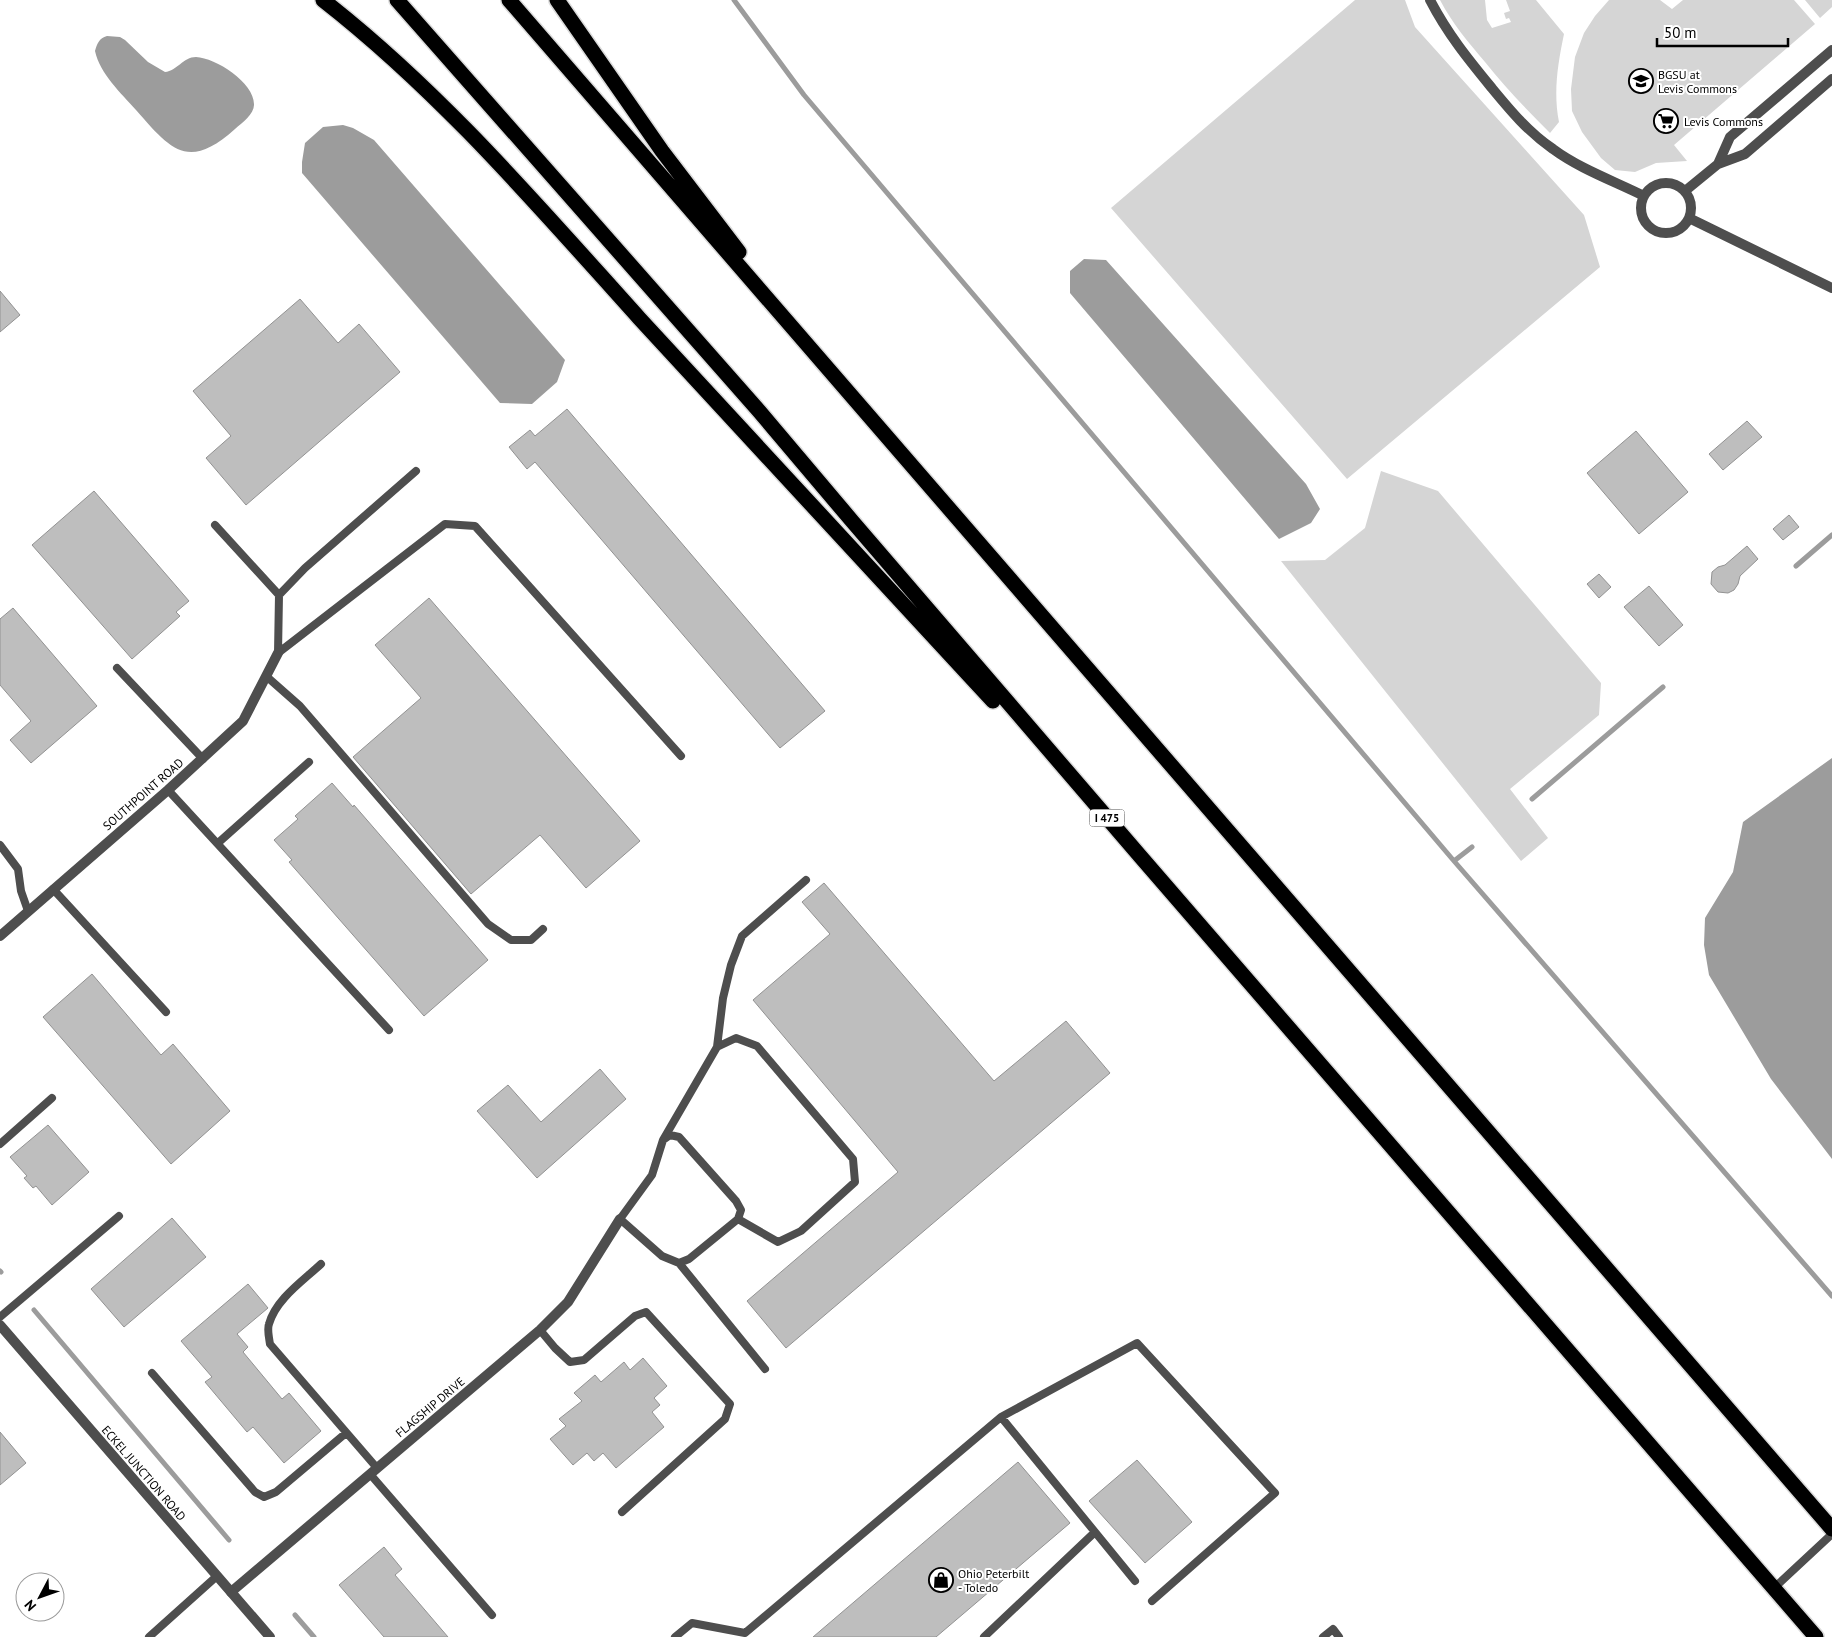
<svg xmlns="http://www.w3.org/2000/svg" width="1832" height="1637" font-family="'PT Sans',sans-serif">
	<style>
		.green { fill: #d5d5d5 }
		.water { fill: #9c9c9c }
		.lines { fill: none; stroke-linecap: round; stroke-linejoin: round }
		.stream { stroke: #9c9c9c; stroke-width: 5 }
		.building { fill: #bebebe; stroke: #929292 }
		.motorway-casing { stroke: #dbdbdb; stroke-width: 18 }
		.service { stroke: #4e4e4e; stroke-width: 8 }
		.minor { stroke: #4e4e4e; stroke-width: 10 }
		.tertiary { stroke: #4e4e4e; stroke-width: 10 }
		.motorway { stroke: #000; stroke-width: 15 }
		.labels { text-anchor: middle; dominant-baseline: central; stroke-width: 4; stroke-linejoin: round; paint-order: stroke }
		.shield { fill: #fff; stroke: #4c4c4c; stroke-width: 1 }
		.shield-label { font-size: 11px; font-weight: bold; fill: #000 }
		.poi-label { font-size: 12px; fill: #000; stroke: #fff; text-anchor: start }
		.street-label { font-size: 12px; fill: #000; stroke: #fff }
	</style>
	<rect width="100%" height="100%" fill="#fff"/>
	<path class="green" d="M1355,0h50l10,27 169,188 16,52 -253,212 -236,-271z
		M1440,0h45l2,20 5,8 19,-6 -2,-4 -3,1 -2,-6 6,-2 -4,-11h30l28,34c-6,29 -11,58 -5,88l-9,11c-23,-23 -45,-46 -65,-71 -17,-20 -33,-39 -45,-62z
		M1609,0h51l12,9 11,-9h111l21,24 -141,121 13,16 -31,2 -21,9 -20,-2 -14,-12 -19,-26 -10,-21 -1,-22 4,-32 9,-24 11,-17z
		M1805,0h27v7l-12,11z
		M1381,471l57,20 163,192 -2,32 -89,74 38,49 -27,23 -240,-300 44,-1 40,-32z"/>
	<path class="water" d="M107,36l13,1 5,3 23,22 17,10c12,-1 18,-15 31,-15 20,1 59,26 58,48 0,9 -12,18 -19,24 -47,42 -64,21 -99,-19 -15,-17 -36,-36 -41,-59 2,-7 4,-13 12,-15z
		M343,125l10,3 21,12 191,220 -8,22 -25,22 -32,-1 -198,-230v-11l3,-19 18,-16z
		M1084,259l22,1 200,224 14,25 -9,14 -32,16 -209,-246v-22z
		M1832,758v401l-61,-80 -62,-104 -5,-30 1,-27 28,-46 10,-50z"/>
	<g class="lines">
		<path class="stream" d="M734,0l70,95 650,766 378,435
			M1796,566l36,-31
			M1532,799l131,-112
			M1454,861l18,-14
			M0,1271l1,1
			M34,1310l195,230
			M295,1615l19,22"/>
	</g>
	<path class="building" d="M0,291l20,24 -20,17z
		M300,299l38,44 21,-19 41,48 -154,133 -40,-47 25,-22 -38,-45z
		M567,409l258,302 -45,37 -245,-286 -8,7 -18,-22 21,-17 5,6z
		M1747,421l15,16 -39,33 -14,-16z
		M1636,431l52,61 -49,42 -52,-61z
		M94,491l95,110 -13,11 4,4 -48,43 -100,-114z
		M1789,515l10,12 -16,13 -10,-11z
		M1747,546l11,13 -18,17 -2,8 -4,6 -6,3 -10,-1 -7,-8 1,-12 6,-5 7,-2z
		M1599,574l12,13 -12,11 -12,-14z
		M1649,586l34,39 -24,21 -35,-39z
		M429,598l211,243 -54,47 -46,-53 -69,59 -118,-137 68,-59 -46,-53z
		M13,608l84,98 -66,57 -21,-23 21,-19 -31,-36v-66z
		M332,783l21,24 1,-2 134,155 -64,56 -135,-154 3,-2 -18,-20 24,-21 -3,-3z
		M824,883l170,198 72,-60 44,52 -324,275 -39,-47 151,-129 -145,-172 77,-66 -28,-32z
		M92,974l69,81 12,-11 57,67 -59,53 -128,-147z
		M600,1069l26,30 -89,79 -60,-67 31,-26 33,37z
		M48,1125l41,47 -37,33 -16,-19 -3,2 -9,-10 3,-2 -17,-19z
		M172,1218l34,39 -82,70 -33,-38z
		M248,1284l20,24 -31,26 11,13 -5,5 39,47 7,-6 32,38 -37,32 -31,-36 -6,5 -42,-50 7,-5 -31,-36z
		M643,1358l24,28 -13,12 6,7 -8,7 12,15 -48,41 -13,-15 -9,8 -7,-8 -14,12 -23,-26 16,-13 -7,-7 23,-18 -8,-8 21,-18 6,7 23,-20 6,8z
		M0,1432l26,31 -26,22z
		M1137,1460l55,62 -47,41 -56,-62z
		M1018,1462l52,61 -134,114h-123z
		M384,1547l18,22 -7,6 53,62h-64l-45,-52z"/>
	<g class="lines">
		<defs>
			<path id="motorway" d="M323,0c118,92 216,207 316,318 117,128 235,256 354,383
				M397,0l362,411 93,110 288,335 676,781
				M509,0l1323,1529
				M557,0l105,151 77,101"/>
		</defs>
		<use href="#motorway" class="motorway-casing"/>
		<path class="service" d="M215,525l64,70
			M278,653l167,-129 30,2 206,230
			M278,653l1,-58 26,-27 111,-97
			M117,668l86,91
			M266,676l34,30 188,218 23,16h20l12,-11
			M168,790l221,240
			M218,843l91,-81
			M0,845l18,24 3,22 7,20
			M53,889l113,123
			M717,1047l6,-49 8,-33 11,-29 64,-56
			M670,1135l9,2 57,64 5,9 -3,9 -49,40 -10,4 -17,-7 -42,-37 32,-44 11,-35z
			M663,1140l54,-93 19,-9 21,8 96,113 2,23 -54,49 -23,11 -40,-23
			M0,1144l52,-46
			M679,1263l86,106
			M321,1264c-18,17 -45,35 -52,60 -2,5 0,14 1,20l107,124
			M0,1317l119,-101
			M540,1330l15,18 15,14 14,-2 51,-44 11,-4 84,92 -5,15 -103,93
			M152,1373l103,119 9,5 12,-5 70,-59
			M1001,1417l94,115
			M370,1474l122,141
			M1774,1588l58,-54
			M149,1637l68,-61
			M675,1637l17,-14 53,10 256,-216 136,-74 138,150 -123,108
			M984,1637l111,-105 40,49
			M1323,1637l10,-8 6,8"/>
		<path class="minor" d="M1430,0c17,33 38,59 61,87 19,23 37,45 62,62 27,20 61,32 91,47
			M1718,164l12,-27 102,-87
			M1641 208a25 25 0 1 1 50 0a25 25 0 1 1-50 0Z
			M1685,191l33,-27 27,-10 87,-75
			M1689,218l143,70
			M0,936l168,-146 75,-69 35,-68
			M231,1592l309,-262 28,-28 52,-83"/>
		<path class="tertiary" d="M0,1325l270,312"/>
		<use href="#motorway" class="motorway"/>
	</g>
	<defs>
		<symbol id="university-ring" viewBox="-11 -11 22 22"><circle r="9.5" fill="#fff" stroke="#000" stroke-width="1.5"/><path d="M0-5L7-2L0 1L-7-2ZM-4 1L0 2.5L4 1V4Q0 6-4 4Z" fill="#000"/></symbol>
		<symbol id="supermarket-ring" viewBox="-11 -11 22 22"><circle r="9.5" fill="#fff" stroke="#000" stroke-width="1.5"/><path d="M-6-5.5h2.5l.6 2H6L4.5 2H-2.5L-4.4-4H-6ZM-1.5 3.2a1.3 1.3 0 1 0 .1 0ZM3 3.2a1.3 1.3 0 1 0 .1 0Z" fill="#000"/></symbol>
		<symbol id="shop-ring" viewBox="-11 -11 22 22"><circle r="9.5" fill="#fff" stroke="#000" stroke-width="1.5"/><path d="M-5-2.5h2.3a2.7 3.5 0 0 1 5.4 0H5L5.5 6h-11ZM-1.5-2.5h3a1.5 2.3 0 0 0-3 0Z" fill="#000"/></symbol>
	</defs>
	<g fill-rule="evenodd">
		<use href="#university-ring" x="1627" y="67" width="28" height="28"/>
		<use href="#supermarket-ring" x="1652" y="107" width="28" height="28"/>
		<use href="#shop-ring" x="927" y="1566" width="28" height="28"/>
	</g>
	<g class="labels">
		<rect class="shield" x="1089.5" y="809.5" width="35" height="17" rx="4"/>
		<g class="shield-label">
			<text x="1107" y="818">I 475</text>
		</g>
		<g class="poi-label">
			<text x="1658" y="74">BGSU at<tspan x="1658" dy="14">Levis Commons</tspan></text>
			<text x="1684" y="121">Levis Commons</text>
			<text x="958" y="1573">Ohio Peterbilt<tspan x="958" dy="14">- Toledo</tspan></text>
		</g>
		<g class="street-label">
			<text transform="translate(143 794) rotate(-41)">SOUTHPOINT ROAD</text>
			<text transform="translate(430 1407) rotate(-40)">FLAGSHIP DRIVE</text>
			<text transform="translate(144 1473) rotate(49)">ECKEL JUNCTION ROAD</text>
		</g>
	</g>
	<g transform="translate(40 1597) rotate(229)"><circle r="24" fill="#ffffff" stroke="#999999"/>
	<path d="M0-4L9 19L0 12L-9 19Z" fill="#000000"/>
	<text y="-8" font-size="14" font-weight="bold" text-anchor="middle" fill="#000000">N</text>
	</g>
	<path d="M1657 38v8h131v-8" fill="none" stroke="#000000" stroke-width="2.5"/>
	<text x="1664" y="38" font-size="15" fill="#000000" stroke="#ffffff" stroke-width="4" paint-order="stroke">50 m</text>
</svg>
